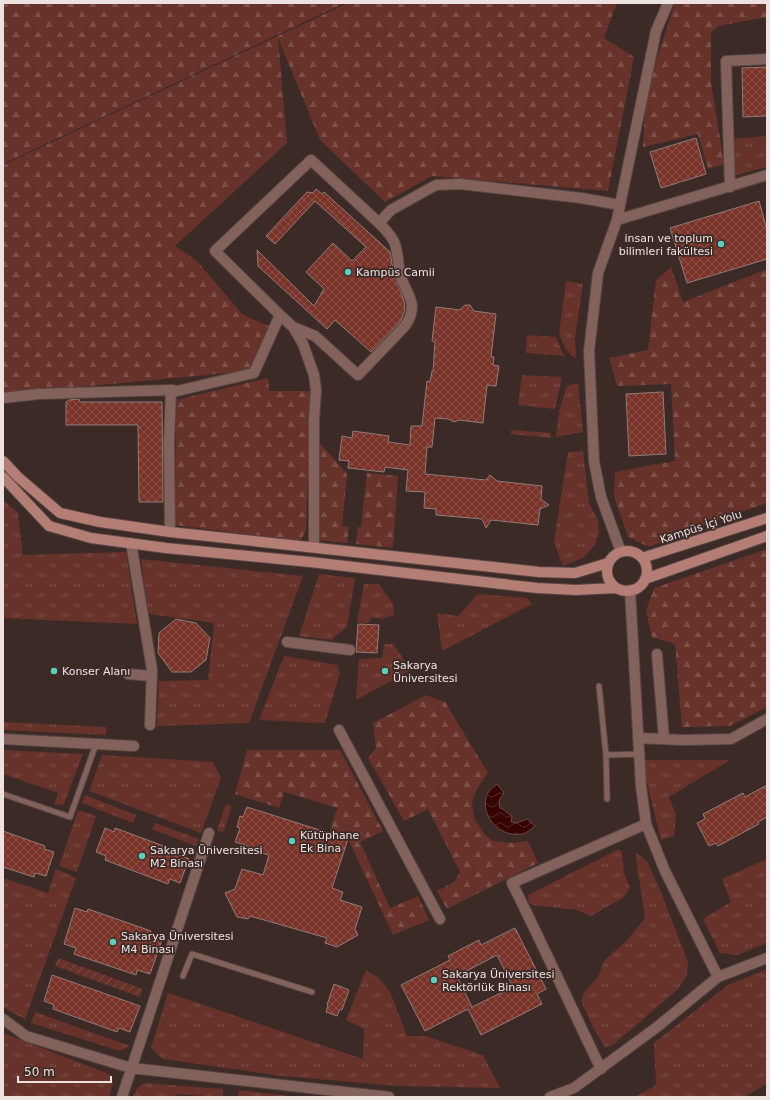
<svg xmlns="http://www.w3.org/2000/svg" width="770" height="1100" font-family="'DejaVu Sans',sans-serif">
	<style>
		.grass { fill: url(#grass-tufts) }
		.forest { fill: url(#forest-firs) }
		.garden { fill: url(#garden-furrows) }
		.water { fill: url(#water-waves); stroke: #6d4644 }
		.building { fill: url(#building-cross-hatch); stroke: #907c78; fill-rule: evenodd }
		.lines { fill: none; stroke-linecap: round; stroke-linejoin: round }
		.lane-casing { stroke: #584745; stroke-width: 7 }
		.street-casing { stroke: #584745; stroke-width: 12 }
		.secondary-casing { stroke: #584745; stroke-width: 12 }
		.lane { stroke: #84625c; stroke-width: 5 }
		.street { stroke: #84625c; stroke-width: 10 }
		.secondary { stroke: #b47e75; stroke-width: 10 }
		.poi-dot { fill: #5cceba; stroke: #3c2a27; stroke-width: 1.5 }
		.labels { text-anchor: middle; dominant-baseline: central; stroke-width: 3.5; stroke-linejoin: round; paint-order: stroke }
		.poi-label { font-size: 11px; fill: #eee2e0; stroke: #3c2a27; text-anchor: start }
		.street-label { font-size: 11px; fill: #eee2e0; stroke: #3c2a27 }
	</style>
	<defs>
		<pattern id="grass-tufts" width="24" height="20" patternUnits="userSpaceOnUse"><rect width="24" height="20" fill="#663229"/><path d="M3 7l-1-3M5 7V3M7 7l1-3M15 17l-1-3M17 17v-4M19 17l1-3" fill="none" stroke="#7c4f48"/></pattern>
		<pattern id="forest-firs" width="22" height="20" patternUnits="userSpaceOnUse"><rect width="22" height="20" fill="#663229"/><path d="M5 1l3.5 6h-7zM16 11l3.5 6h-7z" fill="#7c4f48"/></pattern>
		<pattern id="garden-furrows" width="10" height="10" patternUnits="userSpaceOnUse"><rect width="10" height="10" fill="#663229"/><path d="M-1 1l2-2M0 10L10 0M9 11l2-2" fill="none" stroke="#7c4f48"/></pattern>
		<pattern id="water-waves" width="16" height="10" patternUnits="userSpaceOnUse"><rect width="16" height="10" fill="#360301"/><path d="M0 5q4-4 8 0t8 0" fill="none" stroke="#532726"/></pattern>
		<pattern id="building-cross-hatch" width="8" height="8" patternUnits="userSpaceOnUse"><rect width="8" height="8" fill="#793329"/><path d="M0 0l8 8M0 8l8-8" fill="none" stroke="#8c5048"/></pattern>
	</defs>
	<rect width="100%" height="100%" fill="#3c2a27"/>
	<path class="grass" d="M767,136v31l-31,8 -5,-36z
		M566,281l17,3 -8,54 1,21 -10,-9 -7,-16z
		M527,335l29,2 6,15 3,4 -39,-3z
		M522,375l40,2 -7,32 -37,-4z
		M578,383l5,49 -27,5 3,-26 8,-25z
		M511,430l40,3v5l-40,-4z
		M583,451l6,52 9,17 1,13 -4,12 -12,13 -20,8 -9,-24 14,-90z
		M3,500l15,13 5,42 103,-3 11,72 -134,-6z
		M141,559l162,17 -54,147 -92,3 2,-45 49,-1 6,-57 -64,-9 -3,-4z
		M319,574l36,4 -8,49 -16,13 -32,-4z
		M364,584h15l14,20 1,11 -13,4 -10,-2 -2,6 -12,-1z
		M478,594l49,4 5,6 -90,47 -5,-38 21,3z
		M384,644h9l18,26 -55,30 3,-41 23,-1z
		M284,656l53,9 3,8 -15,50 -66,-3z
		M3,722l103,5v8l-103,-5z
		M3,750l80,4 -19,50 -10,1 4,-12 -55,-19z
		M102,755l111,7 8,16 -20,55 -112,-42z
		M644,760h86l-61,37 7,18 -2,21 -13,4 -16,-66z
		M85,795l51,20 -3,8 -51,-20z
		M226,804l6,2 -9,27 -6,-3z
		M78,810l18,6 -19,56 -18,-6z
		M155,823l44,16 -3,7 -44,-17z
		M619,849l3,3 2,21 6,15 -6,9 -33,19 -14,-6 -44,-5 -4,-2 -1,-8z
		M635,852l12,9 14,31 27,70 -1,13 -9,14 -66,57 -7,1 -9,-14 -15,-32 2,-7 15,-17 6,-16 23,-21 18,-22z
		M767,859v84l-30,12 -17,-2 -17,-34 28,-17 -9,-23z
		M56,869l20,9 -51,141 -16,-8 -6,-5v-128l45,15z
		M767,969v115l-23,13h-109l21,-12 -2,-42 74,-58z
		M366,970l14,9 10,13 17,44h18l58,19 17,33 -102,-2 -115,-10 -120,-17 -12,-11 17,-55 195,66 1,-30 -18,-9z
		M35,1012l95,34 -10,5 -89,-28z
		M3,1033l106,41 4,9 -4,14h-106z
		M146,1083l77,6v8l-47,-3 -1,3h-42c2,-6 6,-13 13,-14z
		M239,1090l57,7h-58z"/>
	<path class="forest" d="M3,3h342l-342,161z
		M348,3h269l-13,35 30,19 -26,134 -176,-15 -47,26 -65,-62 -42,-102 9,105 -112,103 21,14 46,54 29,13 -22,44 -244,23 -2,1v-230z
		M675,3h92v14l-49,9 -7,7v49l13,82 -16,5 -10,-35 -55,13 2,-39 7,-35z
		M671,267l12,35 84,-33v234l-57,20 -61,24 -21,-10 -14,-40 1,-25 60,-11 -4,-77 -54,2 -8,-28 39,-8 8,-70z
		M268,378l1,13h42l-5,140 -6,10 -125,-16 1,-125z
		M318,441l29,33 -5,52 7,1 -2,16 -31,-3z
		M367,473l31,3 -5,72 -37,-4 2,-17h3z
		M767,549v158l-37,19 -48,1 -7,-83 -23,-7 -6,-26 8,-23z
		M426,695l19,7 43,71 -10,14 -6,14 2,17 10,16 9,7 20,2 15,-2 10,22 -91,46 -10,-18 17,-9 6,-10 -32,-63 -24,12 -36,-63 8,-10 -3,-25z
		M247,750h93l43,81 -23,11 30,66 28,-12 11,24 -36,15 -45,-96 -18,-6 4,-18 4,-7 -54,-16 -5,16 -44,-14z"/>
	<path class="garden" d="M58,958l85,31 -3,8 -85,-31z"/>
	<path class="water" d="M497,784l7,9 -5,8 1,7c5,1 7,6 12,8l-1,6 5,1 11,-4 8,7c-4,3 -8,7 -13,8 -19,4 -41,-15 -36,-36 1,-6 6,-10 11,-14z"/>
	<path class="building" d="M767,67v49l-24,1 -1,-49z
		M696,138l10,36 -45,14 -11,-36z
		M316,189l6,5 2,-2 66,60 3,17 -3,3 4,3 10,26 1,9 -5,12 -29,30 -36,-32 -8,9 -69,-63 -1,-16 57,56 10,-17 -18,-17 27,-29 19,18 14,-14 -51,-46 -40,43 -9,-8 41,-44 6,1z
		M759,201l8,29v29l-80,24 -17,-55z
		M465,305h5l4,6 22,3 -5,43h3l-1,8 6,1 -3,20 -9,-1 -4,38 -24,-3 -5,2 -6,-3 -13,-1 -3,29h-5l-2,27 61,6 4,-5 7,6 45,5 -1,13 8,6 -9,4 -2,16 -47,-5 -5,8 -4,-9 -46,-4v-6l-12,-1 1,-16 -19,-1 2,-21 -23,-3 -1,5 -36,-4 1,-7 -10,-1 3,-24 10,2 1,-7 36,5 -1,6 22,3 1,-19h11l5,-45 3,1 2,-11 1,1 2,-30 -3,-1 4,-34 24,3z
		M663,392l3,62 -37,2 -3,-62z
		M79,399l1,3h82l1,100h-24l-1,-77h-72v-23l3,-2z
		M176,619l20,4 14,15 -4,22 -15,12h-19l-14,-19 1,-20z
		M358,624l21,1 -2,28 -21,-1z
		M767,785v32l-9,5 1,2 -41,22 -2,-3 -7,3 -12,-23 8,-4 -2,-5 40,-21 2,4z
		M247,807l101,32 -16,49 11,4 -3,8 22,7 -7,22 3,6 -21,12 -12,-4 2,-5 -77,-22 -2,3 -11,-2 -12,-24 10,-4 7,-20 21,6 6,-20 -16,-4 1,-3 -19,-6 5,-14 -3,-1 3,-11 3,1z
		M105,828l9,4 1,-4 65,24 -1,3 10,4 -9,24 -10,-4 -2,5 -63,-24 1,-4 -10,-4z
		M3,831l42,15 -1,3 10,3 -8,24 -11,-3 -1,4 -31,-10z
		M75,908l12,4 1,-3 63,22 -1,5 12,4 -12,34 -13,-4 -1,5 -62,-21 2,-6 -12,-4z
		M515,928l31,61 -9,5 5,10 -61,31 -13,-26 -43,22 -24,-46 49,-25 -2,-4 31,-16 2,5zM497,955l16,32 -41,20 -15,-31z
		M52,975l88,31 -10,26 -11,-4 -2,4 -64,-23 1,-4 -10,-4z
		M334,984l15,6 -7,20 -2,-1 -3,7 -11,-4 2,-7h-1z"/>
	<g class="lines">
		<defs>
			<path id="lane" d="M599,686l7,69 1,44
				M606,755l33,-1
				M3,794l67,23 26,-73
				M183,976l9,-22 120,38"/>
			<path id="street" d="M730,187l-4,-126 41,-2
				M620,205l36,-174 12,-28
				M280,315l-65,-64 96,-91 68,63
				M293,327l22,9 43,39 47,-49c16,-24 0,-31 -5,-53 -2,-9 -2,-25 -7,-33 -3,-6 -9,-12 -14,-17l12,-13 45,-25 24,-1 121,14 39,7 -3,15
				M3,398l36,-4 132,-4
				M170,532l-1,-89 2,-53 6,1 77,-18 26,-58 13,12 10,17 11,31 2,15 -2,29v128
				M131,543l21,127 -2,55
				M621,552l-20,-55 -7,-36 -5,-110 9,-78 19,-53 150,-45
				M630,590l11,196 5,38 19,47 53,106
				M287,642l63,8
				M657,654l7,85
				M128,674l24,2
				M339,730l101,189
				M638,738l45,2 48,-1 36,-20
				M3,739l131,7
				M3,1019l23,17 105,32 258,29
				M601,1069c-30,-62 -58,-124 -89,-186l134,-59
				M122,1097l87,-264
				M550,1097l24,-9 83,-61 61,-50 49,-19"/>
			<path id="secondary" d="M3,461l15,16 42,36 40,9 70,10 369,40 36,1 33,-10
				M3,477l46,49 42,12 75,10 144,14 227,26 39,2 40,-2
				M607 571a20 20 0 1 1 40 0a20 20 0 1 1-40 0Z
				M642,558l125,-40
				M645,579l122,-43"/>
		</defs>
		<use href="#lane" class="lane-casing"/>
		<use href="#street" class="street-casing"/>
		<use href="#secondary" class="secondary-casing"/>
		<use href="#lane" class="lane"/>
		<use href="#street" class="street"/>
		<use href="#secondary" class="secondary"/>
	</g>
	<g class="poi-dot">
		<circle cx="721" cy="244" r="4"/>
		<circle cx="348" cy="272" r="4"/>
		<circle cx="54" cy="671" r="4"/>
		<circle cx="385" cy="671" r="4"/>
		<circle cx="292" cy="841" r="4"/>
		<circle cx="142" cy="856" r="4"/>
		<circle cx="113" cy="942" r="4"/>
		<circle cx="434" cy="980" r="4"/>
	</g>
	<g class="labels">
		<g class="poi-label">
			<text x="713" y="238" text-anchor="end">insan ve toplum<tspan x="713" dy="13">bilimleri fakültesi</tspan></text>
			<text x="356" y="272">Kampüs Camii</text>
			<text x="393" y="665">Sakarya<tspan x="393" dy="13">Üniversitesi</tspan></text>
			<text x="62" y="671">Konser Alanı</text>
			<text x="300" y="835">Kütüphane<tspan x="300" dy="13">Ek Bina</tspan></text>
			<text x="150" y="850">Sakarya Üniversitesi<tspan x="150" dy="13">M2 Binası</tspan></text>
			<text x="121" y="936">Sakarya Üniversitesi<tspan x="121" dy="13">M4 Binası</tspan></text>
			<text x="442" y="974">Sakarya Üniversitesi<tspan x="442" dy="13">Rektörlük Binası</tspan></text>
		</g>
		<g class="street-label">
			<text transform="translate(701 527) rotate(-18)">Kampüs İçi Yolu</text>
		</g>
	</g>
	<rect width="770" height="1100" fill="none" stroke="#eee2e0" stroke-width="8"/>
	<path d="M18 1076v6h93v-6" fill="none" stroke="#eee2e0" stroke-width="2"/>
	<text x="24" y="1076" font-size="12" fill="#eee2e0" stroke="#3c2a27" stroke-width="3" paint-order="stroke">50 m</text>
</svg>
